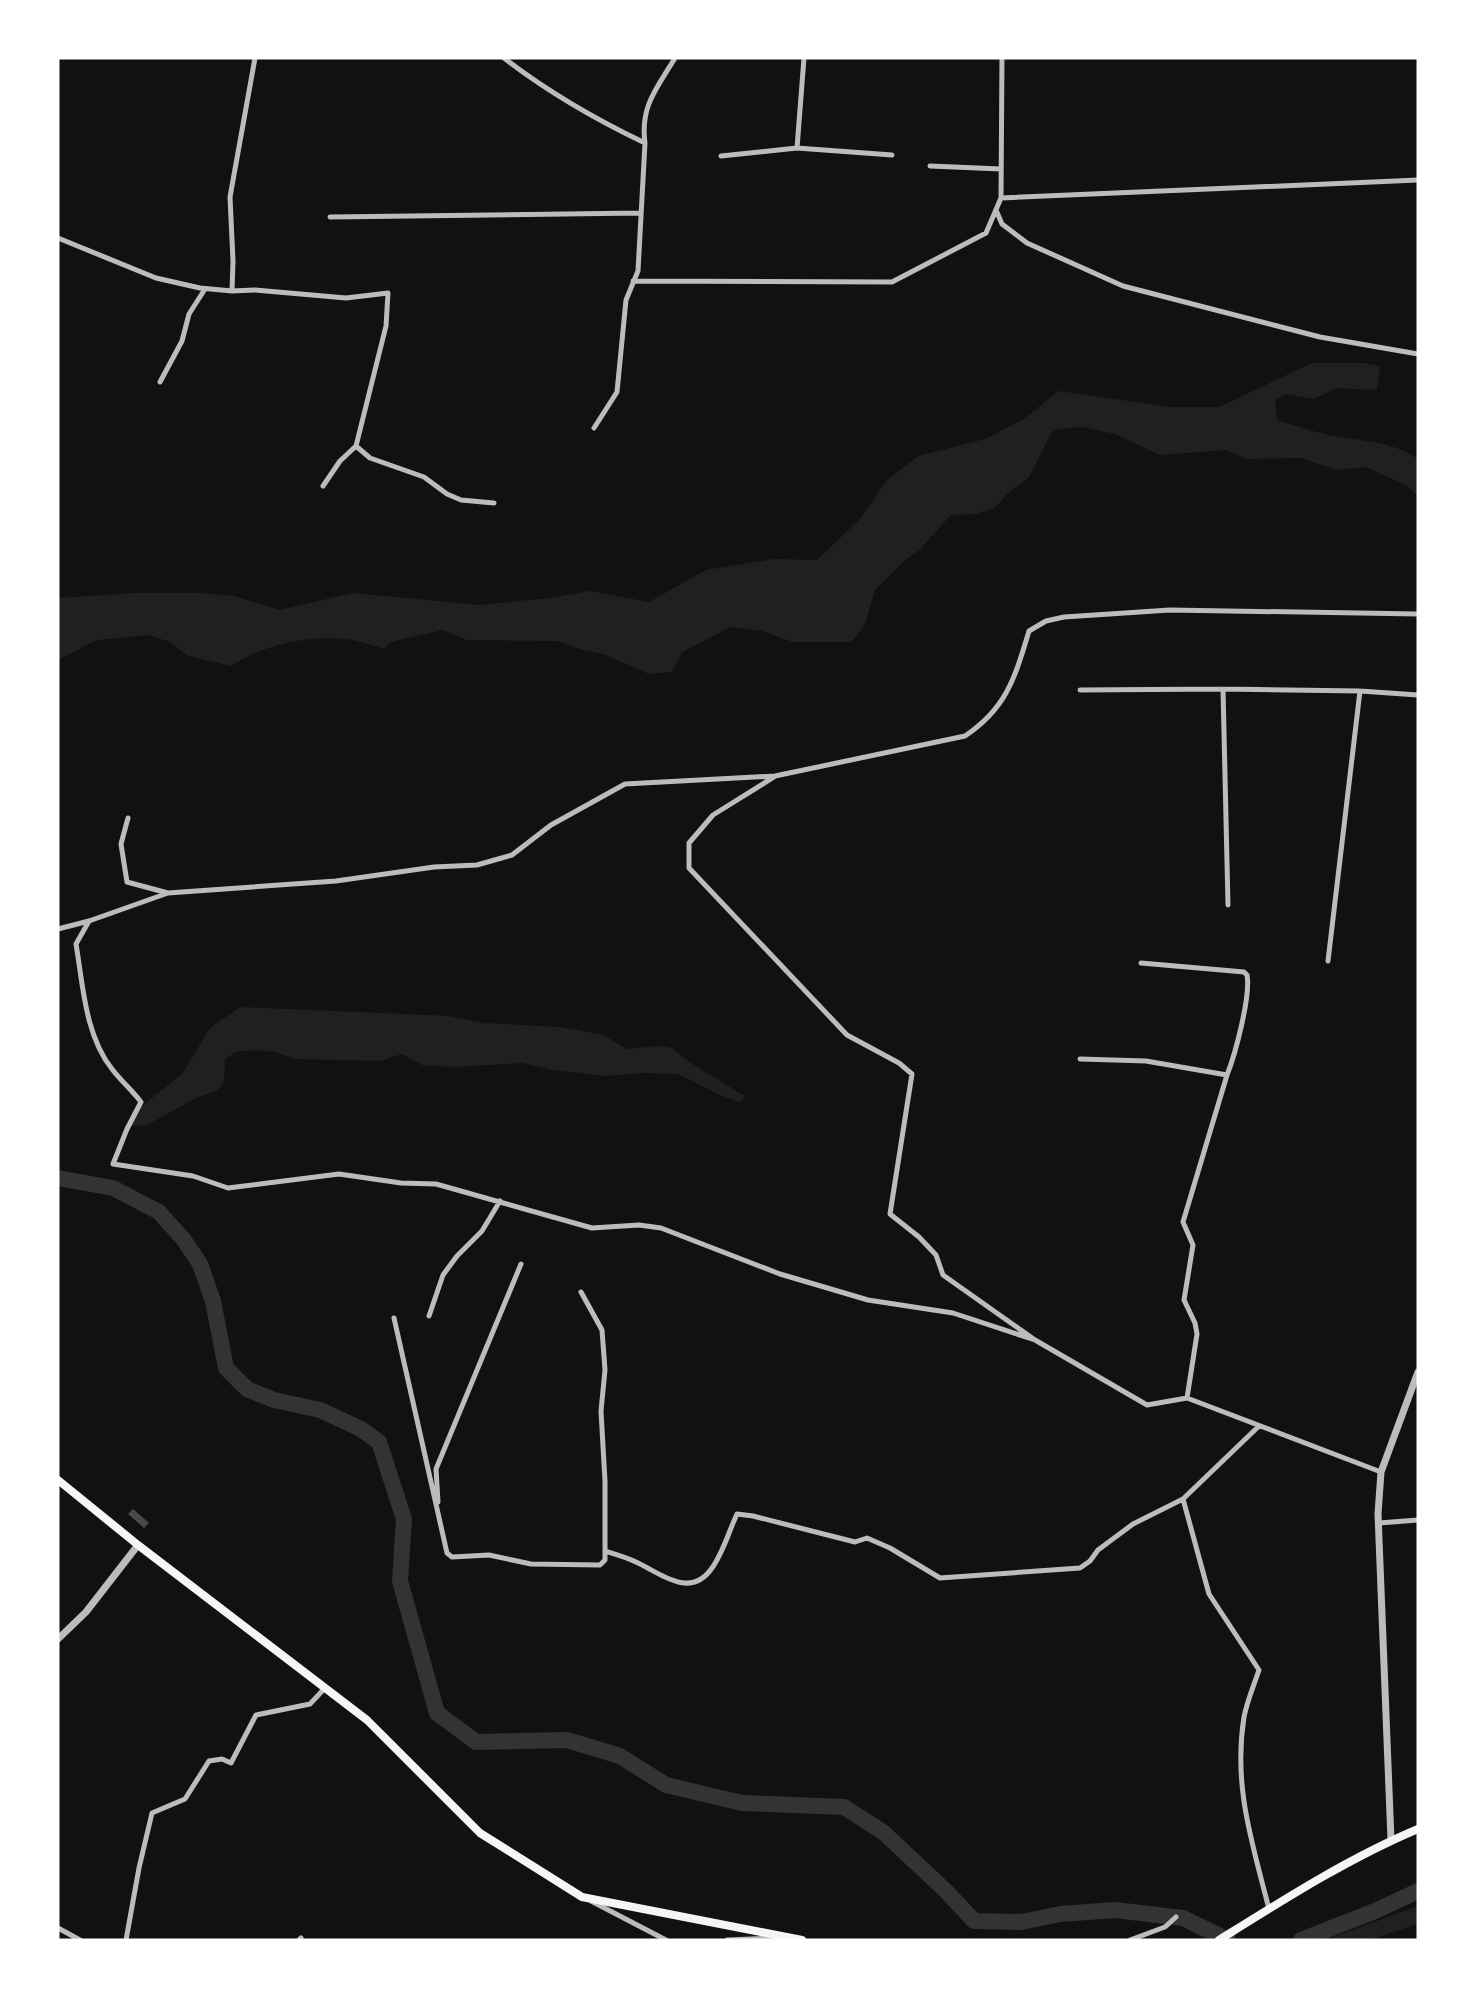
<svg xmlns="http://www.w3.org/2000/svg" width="1476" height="1998" font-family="Overpass,sans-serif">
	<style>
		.green { fill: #202020 }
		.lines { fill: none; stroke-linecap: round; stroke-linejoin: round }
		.river { stroke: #333; stroke-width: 16 }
		.building { fill: #4a4a4a }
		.minor { stroke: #bcbcbc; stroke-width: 5 }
		.tertiary { stroke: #bcbcbc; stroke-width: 7 }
		.secondary { stroke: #f5f5f5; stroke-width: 8 }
	</style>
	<rect width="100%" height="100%" fill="#111"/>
	<path class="green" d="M1312,363h52l16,3 -3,24 -40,-2 -23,11 -29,-5 -10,6 2,20c16,5 31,10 47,14 31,7 68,6 94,25v37l-12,-11 -40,-18 -30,3 -34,-12 -55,1 -21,-9 -66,5 -45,-21 -33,-7 -24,2 -7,4 -22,44 -23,18 -11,13 -20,6 -24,1 -32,35 -16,12 -28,28 -11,37 -13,15h-58l-31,-11 -31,-4 -49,25 -10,20 -23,2 -46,-20 -20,-4 -26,-9 -90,-1 -24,-10 -53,12 -6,7c-10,-3 -21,-7 -32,-9 -40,-6 -88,4 -121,26l-43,-10 -18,-14 -21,-7 -52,5 -39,20v-62l76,-5h66l35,3 44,14 74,-17 126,12 70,-7 41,-7 59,11 57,-32 67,-11 44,1 43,-41 27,-39 31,-24 67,-17 37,-19 37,-29 111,16h49z
		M240,1007l209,9 35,7 76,4 44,8 22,14 34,-3 12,2 22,17 52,32 -7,5 -19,-7 -42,-21 -34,-1 -39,3 -52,-6 -31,-7 -67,4 -33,-2 -20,-11 -22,7 -85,-2 -20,-7 -20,-2 -19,2 -11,7 -1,24 -7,8 -19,6 -51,28 -16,1 5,-15 47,-38 27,-45z
		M1418,1906v18l-49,16h-44z"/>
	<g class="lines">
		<path class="river" d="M58,1178l55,10 46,24 25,28 16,24 13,37 13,67 21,21 27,11 46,10 41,19 18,13 25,77 -4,62 37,132 39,29 91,-2 53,16 46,29 76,18 102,4 39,25 63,59 28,30 48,1 38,-8 55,-4 68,8 45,22
			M1301,1940l74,-29 43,-20"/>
	</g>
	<path class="building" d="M133,1509l16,14 -5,5 -16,-14z"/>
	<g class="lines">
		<path class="minor" d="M504,58c44,34 91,61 141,85
			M804,58l-7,90 95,7
			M721,156l76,-8
			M930,166l71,3
			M1001,198l417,-18
			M996,210l6,14 25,19 96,43 197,51 98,17
			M330,217l310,-4
			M58,238l98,40 44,10 32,3 1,-30 -3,-64 25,-139
			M633,281l259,1 94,-49 15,-35 1,-140
			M232,291l23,-1 91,8 42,-5 -2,33 -30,120 -16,15 -17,25
			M160,382l22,-41 7,-27 16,-25
			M594,428l23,-36 9,-92 12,-29 7,-128c-5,-37 12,-55 30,-85
			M356,446l14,12 54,19 23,17 14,6 33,3
			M1223,689l5,216
			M1080,690l143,-1 137,2 58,4
			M774,777l-61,38 -24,28v25l158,167 52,28 13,11 -22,140 29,23 17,18 7,20 92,65 112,65 40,-7 194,74
			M128,818l-7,26 6,38 41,11
			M89,921l-13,23c7,41 9,91 36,125 9,12 20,21 29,33l-14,27 -14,35 80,12 35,12 111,-14 62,9 35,1 156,44 47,-3 22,3 119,46 88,26 85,13 82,27
			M58,929l31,-8 79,-28 168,-12 98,-14 43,-2 35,-10 39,-30 74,-41 150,-8 190,-40c42,-28 50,-59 64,-105l17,-10 18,-4 106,-7 248,4
			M1328,961l32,-270
			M1080,1059l66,2 81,14c8,-20 24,-79 20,-100l-3,-3 -103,-9
			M581,1292l21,38 3,40 -4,41 4,70v70c10,3 21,6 31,11 24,11 54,38 76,6 11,-15 17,-37 25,-54l16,2 102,26 12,-4 23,10 50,30 140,-10 10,-7 8,-11 35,-26 50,-25 76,-73
			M429,1316l14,-41 14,-19 25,-25 18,-30
			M394,1318l53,235 5,4 37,-2 42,9 69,1 5,-5v-9
			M1187,1398l10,-64 -2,-11 -11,-23 9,-55 -10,-23 44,-147
			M1183,1499l26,95 50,76c-5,15 -12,31 -15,47 -11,69 8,125 25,192
			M438,1502l-2,-33 85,-205
			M1379,1523l39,-3
			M591,1901l75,39
			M58,1928l22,12
			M126,1940l13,-72 13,-55 33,-14 24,-38 13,-2 9,4 25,-48 54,-11 15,-16
			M299,1940l2,-2
			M727,1940l49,-2
			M1130,1940l35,-13 11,-10"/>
		<path class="tertiary" d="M58,1639l28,-27 52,-67
			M1391,1840l-13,-326 3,-42 37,-100"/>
		<path class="secondary" d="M58,1480l80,65 229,175 113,113 102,64 220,43
			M1219,1940c64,-40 130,-82 199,-111"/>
	</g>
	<rect width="1476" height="1998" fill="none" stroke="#ffffff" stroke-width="119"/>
</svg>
